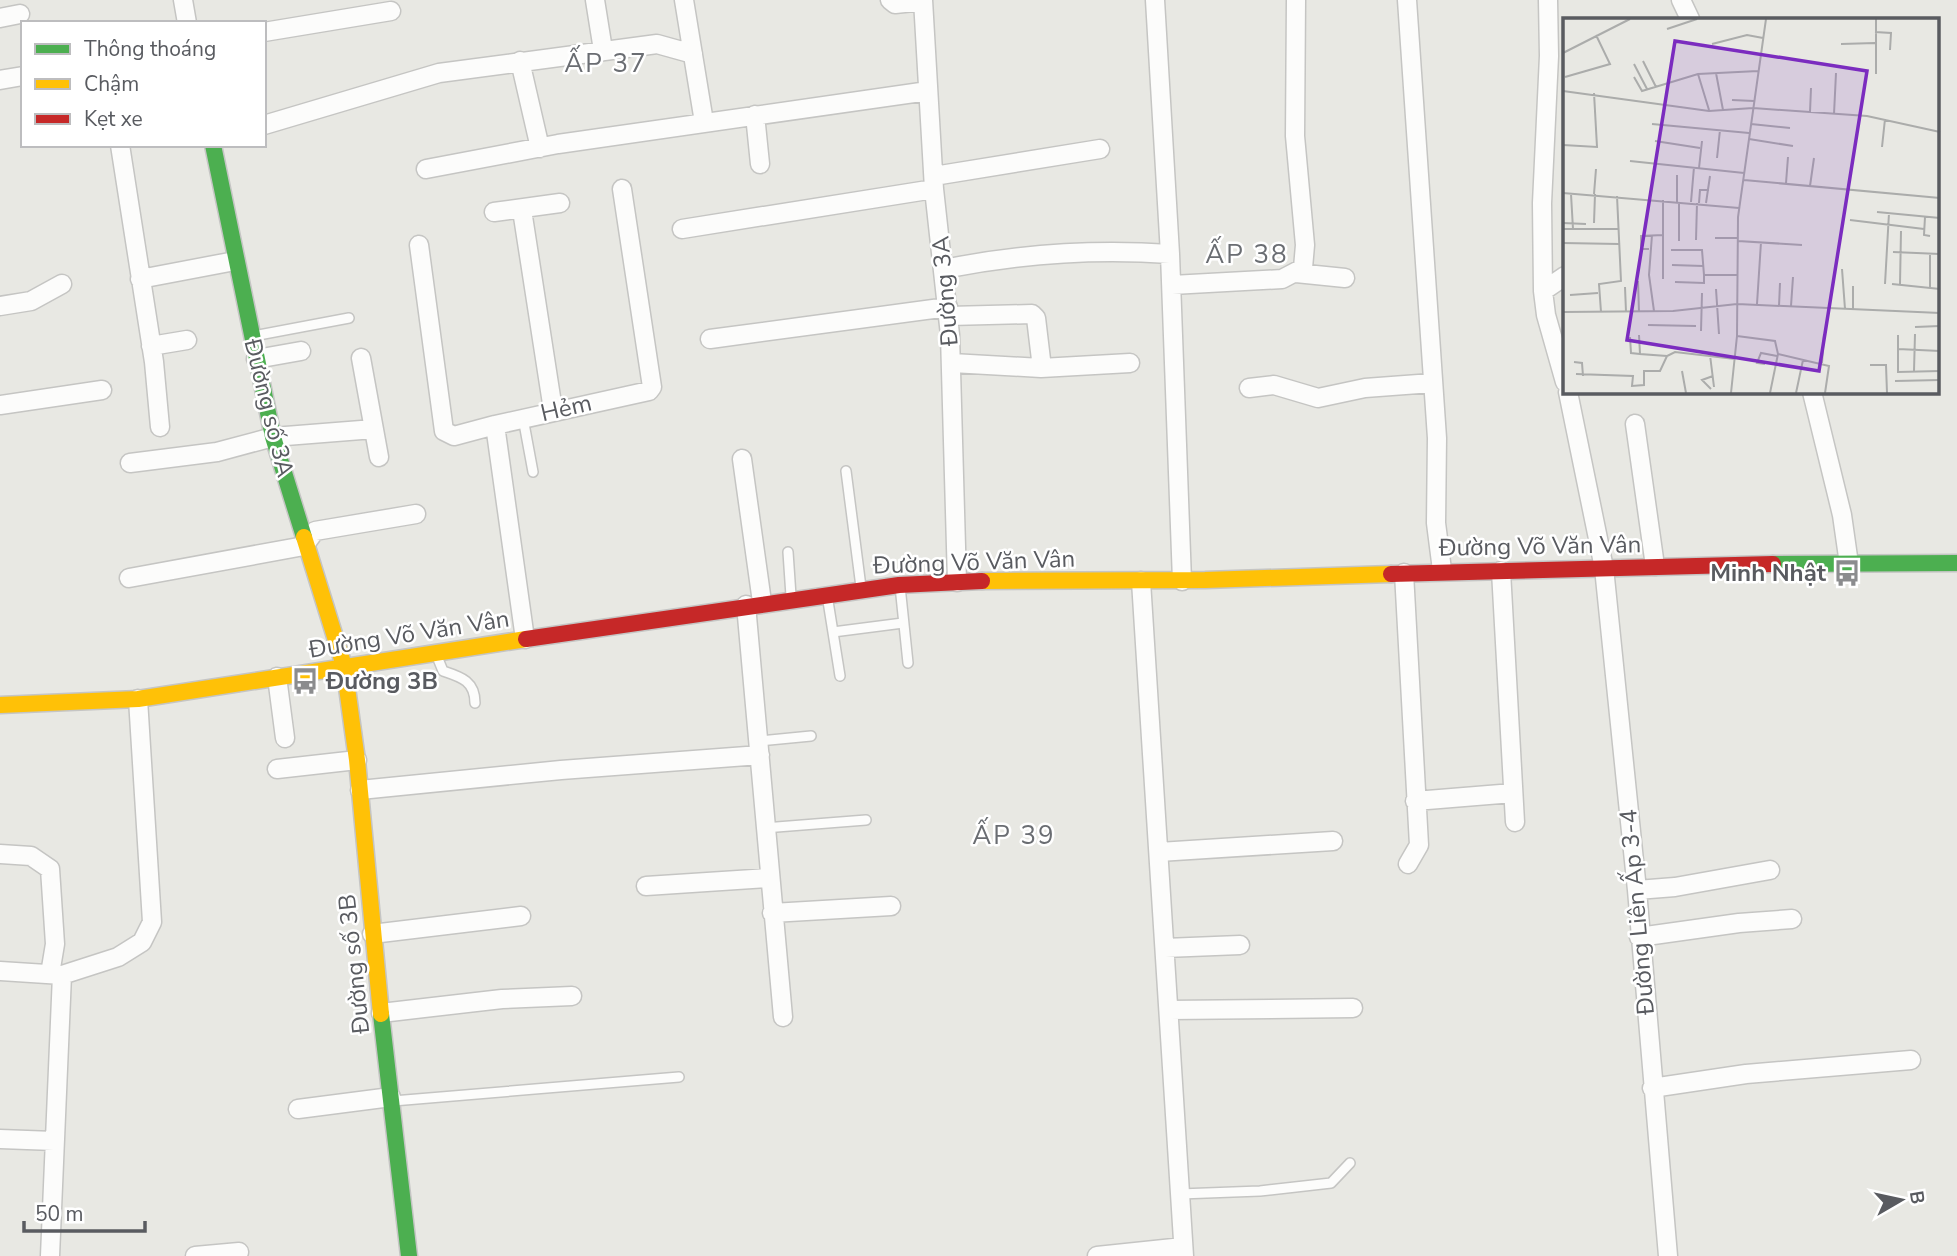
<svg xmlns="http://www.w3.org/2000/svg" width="1957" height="1256" font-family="'Nunito Sans',sans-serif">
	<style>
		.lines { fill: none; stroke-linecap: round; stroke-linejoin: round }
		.lane-casing { stroke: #c5c5c3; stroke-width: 12 }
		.street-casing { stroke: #c5c5c3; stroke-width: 21 }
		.fast-casing { stroke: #c5c5c4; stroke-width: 19 }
		.slow-casing { stroke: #c5c5c4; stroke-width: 19 }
		.jam-casing { stroke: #c5c5c4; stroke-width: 19 }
		.lane { stroke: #fcfcfb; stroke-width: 9 }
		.street { stroke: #fcfcfb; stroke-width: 18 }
		.fast { stroke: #4caf50; stroke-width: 16 }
		.slow { stroke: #ffc107; stroke-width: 16 }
		.jam { stroke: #c62828; stroke-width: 16 }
		.labels { text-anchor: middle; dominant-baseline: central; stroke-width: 5; stroke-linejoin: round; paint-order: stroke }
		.street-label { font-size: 24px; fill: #595b60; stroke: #fff }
		.poi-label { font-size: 24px; font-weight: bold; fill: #595b60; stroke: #fff; text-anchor: end }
		.neighbourhood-label { font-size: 26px; letter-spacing: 2px; fill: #6a6d72; stroke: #fff }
		.inset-road { fill: none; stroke: #abacab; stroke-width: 2 }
		.view { fill: #7b2cbf; fill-opacity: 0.15; stroke: #7b2cbf; stroke-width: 3.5 }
		.inset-edge { fill: none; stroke: #595b60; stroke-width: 3.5 }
	</style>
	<rect width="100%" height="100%" fill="#e8e8e3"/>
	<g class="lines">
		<defs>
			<path id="lane" d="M253,336l96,-18
				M523,418l10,54
				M846,471l15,116
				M788,552l3,44
				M900,586l8,77
				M827,595l13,81
				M833,632l70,-9
				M436,654l7,17c18,6 32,10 32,32
				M759,741l52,-5
				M764,828l102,-8
				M393,1101l286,-24
				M1180,1194l80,-3 71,-8 19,-20"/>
			<path id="street" d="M183,0l4,23
				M595,0l8,50
				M684,0l20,122
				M890,0l5,4 28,-3
				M923,0l11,189 16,146 7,247
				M1155,0l15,254 12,327
				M1407,0l30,438 -1,85 6,47
				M1548,0l1,56 -7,147 1,88 3,24 19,67
				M1681,0l9,19
				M0,18l20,-4
				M264,32l127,-21
				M520,61l20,87
				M0,80l23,-4
				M755,115l5,49
				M264,125l175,-52 218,-29 36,10
				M120,145l34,217 6,65
				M426,169l132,-25 370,-53
				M934,176l166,-27
				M522,210l31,200
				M494,212l66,-9
				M682,229l252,-40
				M419,245l25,186 10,5 41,-11
				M944,269c74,-15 151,-20 226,-15
				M1296,273l49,5
				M140,279l95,-18
				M1172,285l110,-6 21,-11 2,-23 -10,-109 1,-136
				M1543,291l22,-15
				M0,306l31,-5 31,-17
				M949,316l83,-2 4,4 6,50
				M710,339l238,-32
				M151,346l36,-6
				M361,358l18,99
				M256,359l45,-8
				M952,363l89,5 89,-5
				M1249,388l25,-3 44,13 47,-10 67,-5
				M1568,392l36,176 33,322 31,366
				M1812,392l30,123 7,49
				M0,405l102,-15
				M1635,424l20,142
				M742,459l20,143
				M130,463l87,-11 56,-15 101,-8
				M1501,571l14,251
				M1404,573l15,272 -11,19
				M129,578l175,-32 11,-15 101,-17
				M1141,581l43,675
				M746,605l37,412
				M525,639l-30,-214 154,-34 3,-4 -30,-198
				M277,677l8,61
				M277,769l80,-9
				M360,790l201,-20 199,-15
				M1415,801l98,-8
				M1159,852l174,-11
				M0,854l31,2 19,13 5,75 -5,30
				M646,886l123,-8
				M1637,890l38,-3 95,-17
				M772,913l119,-7
				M372,934l149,-18
				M1639,937l100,-14 53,-4
				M1165,948l75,-3
				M0,971l62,4 56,-18 24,-15 10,-20 -14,-223
				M1169,1010l184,-2
				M381,1013l121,-14 70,-3
				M1652,1088l94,-14 165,-14
				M298,1109l93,-12
				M0,1139l54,2
				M50,1256l12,-281
				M195,1256l44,-4
				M1097,1256l86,-9"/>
			<path id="fast" d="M213,145l60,292 31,100
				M1773,564l184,-1
				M381,1014l28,242"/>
			<path id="slow" d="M304,537l40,129 13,94 24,254
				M982,581l223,-1 186,-6
				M0,705l138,-6 388,-60"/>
			<path id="jam" d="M1391,574l382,-10
				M526,639l373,-54 83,-4"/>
		</defs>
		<use href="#lane" class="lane-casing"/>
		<use href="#street" class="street-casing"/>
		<use href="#fast" class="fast-casing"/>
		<use href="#slow" class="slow-casing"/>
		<use href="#jam" class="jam-casing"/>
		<use href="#lane" class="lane"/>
		<use href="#street" class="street"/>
		<use href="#fast" class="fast"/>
		<use href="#slow" class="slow"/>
		<use href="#jam" class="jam"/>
	</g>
	<defs>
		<symbol id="bus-bare" viewBox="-9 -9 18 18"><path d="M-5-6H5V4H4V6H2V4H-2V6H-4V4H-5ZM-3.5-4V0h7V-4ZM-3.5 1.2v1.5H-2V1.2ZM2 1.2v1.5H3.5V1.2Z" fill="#8b8c8e" stroke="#fff" stroke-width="2.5" paint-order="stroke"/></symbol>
	</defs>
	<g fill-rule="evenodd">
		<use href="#bus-bare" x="1828" y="554" width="38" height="38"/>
		<use href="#bus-bare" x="286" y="662" width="38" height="38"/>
	</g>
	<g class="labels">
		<g class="street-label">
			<text transform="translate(945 291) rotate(-95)">Đường 3A</text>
			<text transform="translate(269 408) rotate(76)">Đường số 3A</text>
			<text transform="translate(566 408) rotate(-13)">Hẻm</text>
			<text transform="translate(1540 546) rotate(-1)">Đường Võ Văn Vân</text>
			<text transform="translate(974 562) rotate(-2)">Đường Võ Văn Vân</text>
			<text transform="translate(409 634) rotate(-9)">Đường Võ Văn Vân</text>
			<text transform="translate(1637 912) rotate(-95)">Đường Liên Ấp 3-4</text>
			<text transform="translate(354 964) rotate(-96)">Đường số 3B</text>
		</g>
		<g class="poi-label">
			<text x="1826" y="573">Minh Nhật</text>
			<text x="326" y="681" text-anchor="start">Đường 3B</text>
		</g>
		<g class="neighbourhood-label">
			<text x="606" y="63">ẤP 37</text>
			<text x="1247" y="254">ẤP 38</text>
			<text x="1014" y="835">ẤP 39</text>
		</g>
	</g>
	<g transform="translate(1563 18)">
		<rect width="376" height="376" fill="#e8e8e3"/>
		<path class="inset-road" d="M313,1v55M104,11l30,-10M312,14l16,1 -1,17M149,26l35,-9 16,3M278,26l34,-1M0,35l67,-34M80,43l13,26M71,46l13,25M153,55l7,37M135,56l11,36M2,59l45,-13 -14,-29M71,59l8,14 56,-17 60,-3M0,73l146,20 44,-3 114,8 73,16M169,82l22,1M247,94l1,-24M271,96l2,-41M89,106l97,9M188,106l39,4M186,121l44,7M92,123l45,7M0,127l34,2 -3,-54M319,129l3,-28M154,140l3,-28M67,143l114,12M136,150l3,-27M114,157v27M181,162l196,18M223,165l2,-26M247,168l4,-28M0,175l176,15M8,176l2,35M31,176l2,-25M116,184v39M128,184l3,-35M136,185l1,-13h9M143,185l4,-27M314,194l63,6M362,199l-1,18 6,1M287,202l74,9M0,205l23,1M31,205l1,-29M1,211h54M89,217l-3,40 5,36M152,220h23M133,222l1,-37M175,223l64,4M0,225l56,1M86,231h-8v-13l22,-1M108,232h31l2,25h34M330,234l47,2M109,247l31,1M279,251l3,40M100,261v-79M75,263l1,31M112,264l29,1v-8M322,266l4,-71M329,266l48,5M337,266l1,-53M62,269l1,25M367,269v-33M153,271l3,45M7,277l28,-2M194,286l4,-62M216,288l1,-23M228,288l2,-29M290,291v-23M0,294l110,-1 64,-7 203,9M38,294l-2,-28 22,-3 -4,-85M85,307l48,1M352,309l25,-1M138,313l1,-38M76,317l1,19 27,2M335,317v37l42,-1M174,318l38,5 3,13 -8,39M67,319l1,16 9,1M335,331l42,2M215,336l51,12 -4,27M147,337l4,32M11,344l8,1 1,13M259,345l2,-29M202,346l-8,-1 4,-10 16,3M307,347h16l1,28M119,353l4,22M351,353l1,-37M13,356l57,2 -1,10 12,-1v-14h16l7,-15 8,-4 60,7M332,363l45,-1M148,371l-9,-9 11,-4M168,375l6,-57 1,-119 28,-198M233,375l7,-33"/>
		<path class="view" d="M112,23l192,30 -48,300 -192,-31z"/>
		<rect width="376" height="376" class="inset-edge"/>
	</g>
	<rect x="21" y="21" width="245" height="126" fill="#ffffff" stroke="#bdbdbf" stroke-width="2"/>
	<rect x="35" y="44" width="35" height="10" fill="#4caf50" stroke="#bdbdbf" stroke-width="2"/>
	<text x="84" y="56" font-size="21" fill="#595b60">Thông thoáng</text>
	<rect x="35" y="79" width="35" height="10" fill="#ffc107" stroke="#bdbdbf" stroke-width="2"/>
	<text x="84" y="91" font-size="21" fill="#595b60">Chậm</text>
	<rect x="35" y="114" width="35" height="10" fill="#c62828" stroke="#bdbdbf" stroke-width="2"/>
	<text x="84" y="126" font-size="21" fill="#595b60">Kẹt xe</text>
	<g transform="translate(1901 1200) rotate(81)" stroke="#ffffff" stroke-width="5" paint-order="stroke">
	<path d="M0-5L12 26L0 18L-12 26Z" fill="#595b60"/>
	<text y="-10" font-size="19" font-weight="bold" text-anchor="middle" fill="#595b60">B</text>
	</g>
	<path d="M24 1221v10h121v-10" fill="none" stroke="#595b60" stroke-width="3.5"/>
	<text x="35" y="1221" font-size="21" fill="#595b60" stroke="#ffffff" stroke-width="5" paint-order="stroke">50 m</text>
</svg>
